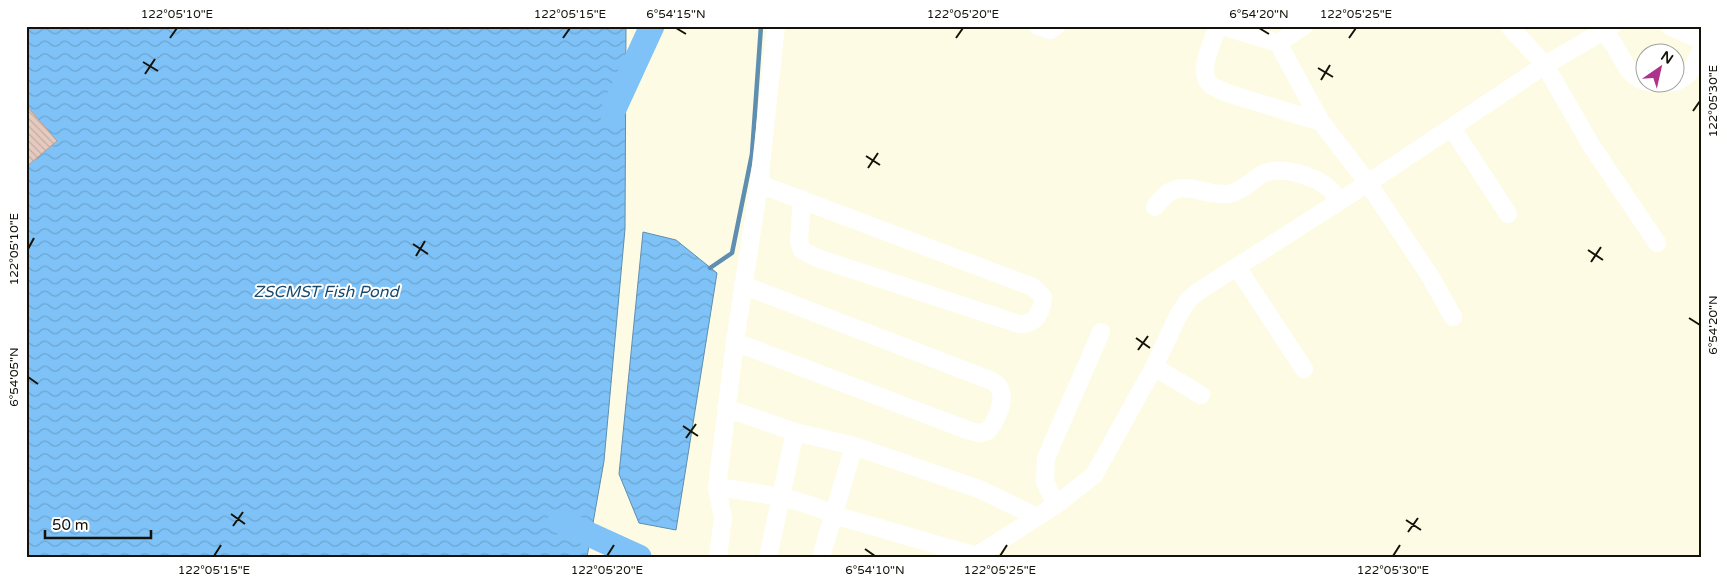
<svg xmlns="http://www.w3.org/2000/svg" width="1727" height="583" font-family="'Varela Round',sans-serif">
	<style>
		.water { fill: url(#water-waves); stroke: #5e8eb0 }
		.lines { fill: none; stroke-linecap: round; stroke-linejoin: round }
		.stream { stroke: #5e8eb0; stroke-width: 4.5 }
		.river { stroke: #7ec2f7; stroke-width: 25 }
		.building { fill: url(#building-back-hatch); stroke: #ba9f94 }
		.street { stroke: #fff; stroke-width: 18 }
		.ticks { fill: none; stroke: #14130a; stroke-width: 2 }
		.labels { text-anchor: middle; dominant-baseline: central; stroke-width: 4; stroke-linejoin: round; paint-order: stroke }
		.water-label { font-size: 16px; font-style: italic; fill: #194b6e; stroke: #fff }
		.neatline { fill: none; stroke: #14130a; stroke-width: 2 }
		.ticks-label { font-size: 12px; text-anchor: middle; fill: #14130a }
	</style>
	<defs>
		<pattern id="water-waves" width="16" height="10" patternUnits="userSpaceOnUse" patternTransform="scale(1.25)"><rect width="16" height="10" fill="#7ec2f7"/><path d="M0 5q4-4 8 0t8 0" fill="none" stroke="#6ca6d2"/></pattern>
		<pattern id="building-back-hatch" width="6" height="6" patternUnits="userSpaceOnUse" patternTransform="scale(1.25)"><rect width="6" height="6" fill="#e6cabf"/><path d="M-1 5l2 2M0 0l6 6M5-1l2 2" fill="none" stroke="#c4ada3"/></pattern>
	</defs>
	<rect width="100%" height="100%" fill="#fefbe5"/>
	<path class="water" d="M26,26h600l-1,203 -21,232 -17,96h-561z
		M643,232l33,8 41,33 -41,257 -37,-7 -20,-49z"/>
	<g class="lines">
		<path class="stream" d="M710,268l22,-15 20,-99 9,-128"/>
		<path class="river" d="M612,113l40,-87
			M560,521l79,36"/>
	</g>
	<path class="building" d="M26,105l31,36 -31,26z"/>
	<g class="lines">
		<path class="street" d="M1038,26l12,4 6,-4
			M1218,26c-5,15 -21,45 -8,58 3,3 10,5 14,8l97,30
			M1221,26l57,17 43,79 47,61 62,93 23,41
			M1509,26l36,39 46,80 66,98
			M1595,26c35,20 21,65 76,56
			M1669,26l32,14
			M1278,43l26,-17
			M1674,82c17,-5 20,-17 27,-32
			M1452,128l56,86
			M759,184l274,103 10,10c-1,16 -8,28 -24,27l-202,-66 -15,-8 -3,-9 3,-42
			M1155,207c23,-34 42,-11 73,-13 13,-2 22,-12 33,-19 18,-11 54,1 69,14 3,3 6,8 9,12
			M1237,267l67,102
			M735,342l235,89 10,2 8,-2c10,-14 23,-39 4,-50l-249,-96
			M1154,367l47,28
			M726,408l69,24 59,14 125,43 56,27
			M717,487c40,6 81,10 117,28l142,41 80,-51 38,-30 60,-108 24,-51 10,-16 11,-9 169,-108 177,-118 67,-39
			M1056,505l-11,-23 1,-24 55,-126
			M718,557l5,-39 -6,-31 18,-145 24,-158 17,-158
			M768,557l27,-125
			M821,557l33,-111"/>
	</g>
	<path class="ticks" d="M676,28l10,6M1259,28l10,6M170,38l7,-10M563,38l7,-10M956,38l7,-10M1349,38l7,-10M143,62l15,9M1318,68l15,9M145,74l10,-15M1321,80l9,-15M1693,111l7,-10M866,156l14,9M868,168l10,-15M413,244l15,10M28,249l6,-11M1588,250l15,10M416,256l9,-15M1591,262l10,-15M1689,318l11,7M1136,338l14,10M1138,350l10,-14M28,377l10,7M683,426l15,10M686,438l10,-14M231,514l14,10M1406,520l15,10M233,526l10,-14M1408,532l10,-14M865,549l10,7M214,556l7,-11M607,556l7,-11M1000,556l7,-11M1393,556l7,-11"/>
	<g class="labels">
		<g class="water-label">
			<text x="326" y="292">ZSCMST Fish Pond</text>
		</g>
	</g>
	<rect width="1727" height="583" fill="none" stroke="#ffffff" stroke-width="55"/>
	<g transform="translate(1660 68) rotate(34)"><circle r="24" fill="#ffffff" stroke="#a1a19d"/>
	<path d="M0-4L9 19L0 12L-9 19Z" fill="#ac348a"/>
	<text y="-8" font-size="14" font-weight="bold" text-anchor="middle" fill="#14130a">N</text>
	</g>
	<path d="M45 530v8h106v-8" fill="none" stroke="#14130a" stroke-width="2.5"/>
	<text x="52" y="530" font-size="15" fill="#14130a" stroke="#ffffff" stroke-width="4" paint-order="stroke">50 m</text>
	<rect x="28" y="28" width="1672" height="528" class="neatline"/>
	<g class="ticks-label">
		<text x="177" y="18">122°05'10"E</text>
		<text x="570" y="18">122°05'15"E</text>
		<text x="676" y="18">6°54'15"N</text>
		<text x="963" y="18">122°05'20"E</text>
		<text x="1259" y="18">6°54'20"N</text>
		<text x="1356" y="18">122°05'25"E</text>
		<text transform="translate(1713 101) rotate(-90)" y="4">122°05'30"E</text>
		<text transform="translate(14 249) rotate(-90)" y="4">122°05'10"E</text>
		<text transform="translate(1713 325) rotate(-90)" y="4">6°54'20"N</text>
		<text transform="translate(14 377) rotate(-90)" y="4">6°54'05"N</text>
		<text x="214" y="574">122°05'15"E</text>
		<text x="607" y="574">122°05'20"E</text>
		<text x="875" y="574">6°54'10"N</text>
		<text x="1000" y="574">122°05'25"E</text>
		<text x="1393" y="574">122°05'30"E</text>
	</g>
</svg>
